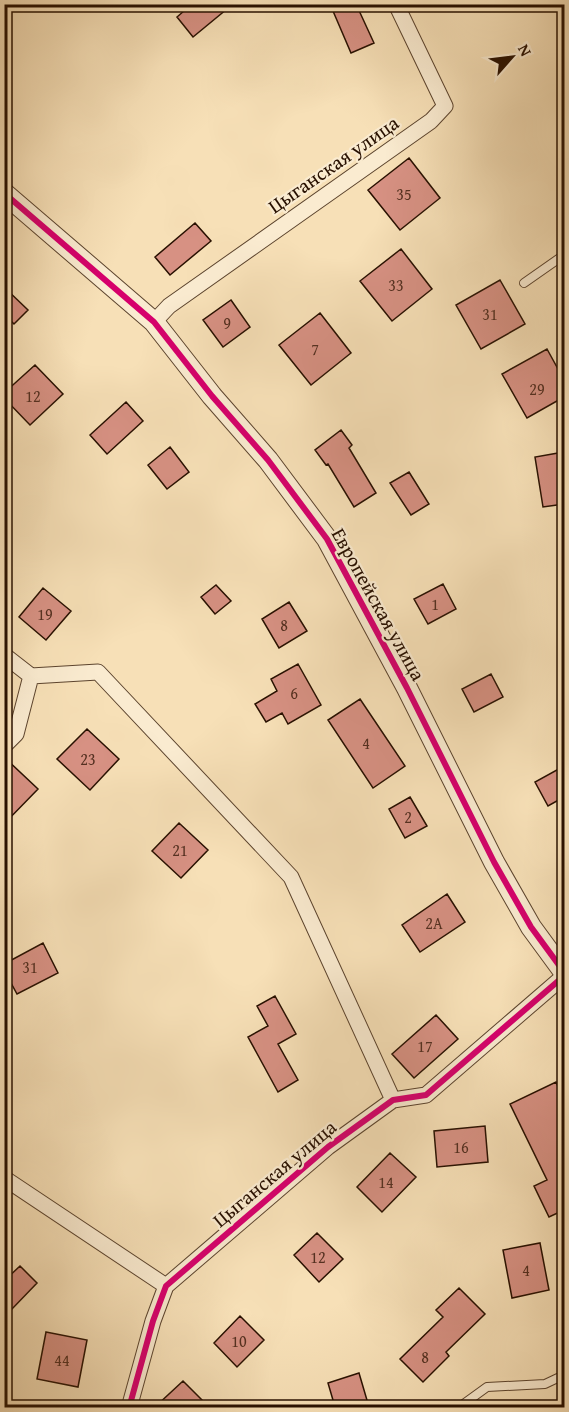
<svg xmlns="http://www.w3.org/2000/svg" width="569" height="1412" font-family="'Gentium Book Plus',serif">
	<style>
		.building { fill: #d79183; stroke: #281000; stroke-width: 1.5 }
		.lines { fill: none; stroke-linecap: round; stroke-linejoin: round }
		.service-casing { stroke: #5c442e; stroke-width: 10 }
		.minor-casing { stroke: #5c442e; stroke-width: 17 }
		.tertiary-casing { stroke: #5c442e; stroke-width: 22 }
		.service { stroke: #faebd0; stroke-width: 8 }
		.minor { stroke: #faebd0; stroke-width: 15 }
		.tertiary { stroke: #faebd0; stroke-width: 20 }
		.cycleway-casing { stroke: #faebd0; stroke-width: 10 }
		.cycleway { stroke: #d6006c; stroke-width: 6 }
		.labels { text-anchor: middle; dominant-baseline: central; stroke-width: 4.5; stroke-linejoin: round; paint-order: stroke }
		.number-label { font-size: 16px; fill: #543021 }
		.street-label { font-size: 20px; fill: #281000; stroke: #faebd0 }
	</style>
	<rect width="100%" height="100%" fill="#f7e0b7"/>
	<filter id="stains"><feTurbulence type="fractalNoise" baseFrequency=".00333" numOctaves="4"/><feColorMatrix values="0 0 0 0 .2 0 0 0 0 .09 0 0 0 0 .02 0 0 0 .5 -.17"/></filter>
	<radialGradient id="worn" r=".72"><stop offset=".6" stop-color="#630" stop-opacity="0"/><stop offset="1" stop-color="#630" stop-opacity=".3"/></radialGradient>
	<path class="building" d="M192,4h41l-40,33 -16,-20z
		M330,4h26l18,39 -23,10z
		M409,158l31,40 -40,32 -32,-40z
		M195,223l16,18 -41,34 -15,-18z
		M401,249l31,40 -40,32 -32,-40z
		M500,280l25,44 -44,25 -25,-44z
		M4,287l24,23 -14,14 -10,-10z
		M231,300l19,27 -27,20 -20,-27z
		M320,313l31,40 -40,32 -32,-40z
		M547,349l17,31v17l-37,21 -25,-44z
		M35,365l28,29 -33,31 -26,-27v-5z
		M126,402l17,19 -36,33 -17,-19z
		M341,430l11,15 -3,3 27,45 -22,14 -26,-43 -2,1 -11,-15z
		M170,447l19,25 -22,17 -19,-24z
		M564,452v52l-21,3 -8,-50z
		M409,472l20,32 -18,11 -21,-32z
		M443,584l13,25 -28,15 -14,-25z
		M216,585l15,16 -16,13 -14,-17z
		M43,588l28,23 -25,29 -27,-23z
		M289,602l18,29 -28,17 -17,-29z
		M298,664l23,41 -33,19 -6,-11 -16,9 -11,-18 22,-13 -6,-12z
		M491,674l12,23 -29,15 -12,-23z
		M360,699l45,67 -32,22 -45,-68z
		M87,729l32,30 -29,31 -33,-31z
		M4,757l34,32 -34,35z
		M564,766v31l-16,9 -13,-24z
		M410,797l17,29 -22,12 -16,-29z
		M179,823l29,27 -27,28 -29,-27z
		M447,894l18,28 -45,30 -18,-27z
		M43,943l15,30 -41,21 -13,-24v-6z
		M275,996l21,38 -18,10 20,36 -20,12 -30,-55 20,-11 -11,-20z
		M436,1015l22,24 -44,39 -22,-24z
		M556,1082l8,18v110l-15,7 -15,-31 13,-6 -37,-76z
		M485,1126l3,36 -51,5 -3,-36z
		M390,1153l26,24 -34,35 -25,-25z
		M317,1233l26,26 -24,23 -25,-27z
		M540,1243l9,47 -37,8 -9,-48z
		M20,1266l17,17 -25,26 -8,-8v-20z
		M459,1288l26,26 -39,38 3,4 -26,26 -23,-23 43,-42 -7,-7z
		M240,1316l24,24 -27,27 -23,-24z
		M46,1332l41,8 -9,47 -41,-8z
		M359,1373l10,34h-34l-7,-24z
		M183,1381l26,26h-54z"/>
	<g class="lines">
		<defs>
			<path id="service" d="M524,283l40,-28
				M458,1408l29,-21 58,-3 19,-9"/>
			<path id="minor" d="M154,322l15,-16 262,-185 14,-15 -49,-102
				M4,655l27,21 -15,58 -12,12
				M31,676l67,-4 193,205 102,223
				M4,1178l162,108
				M129,1408l24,-87 13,-35 162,-139 65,-47 33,-5 138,-119"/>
			<path id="tertiary" d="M4,193l150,129 58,74 56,64 59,79 80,149 87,174 37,65 33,45"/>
		</defs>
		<use href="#service" class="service-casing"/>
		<use href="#minor" class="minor-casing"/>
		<use href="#tertiary" class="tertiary-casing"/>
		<use href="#service" class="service"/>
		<use href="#minor" class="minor"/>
		<use href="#tertiary" class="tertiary"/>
		<defs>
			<path id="cycleway" d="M4,193l150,129 58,74 56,64 59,79 80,149 87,174 37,65 33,45
				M129,1408l24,-87 13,-35 162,-139 65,-47 33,-5 138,-119"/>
		</defs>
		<use href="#cycleway" class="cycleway-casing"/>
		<use href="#cycleway" class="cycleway"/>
	</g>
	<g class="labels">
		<g class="number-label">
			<text x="404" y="194">35</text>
			<text x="396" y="285">33</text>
			<text x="490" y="314">31</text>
			<text x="227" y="323">9</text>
			<text x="315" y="349">7</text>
			<text x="537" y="389">29</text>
			<text x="33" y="396">12</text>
			<text x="435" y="604">1</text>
			<text x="45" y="614">19</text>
			<text x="284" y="625">8</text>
			<text x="294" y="693">6</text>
			<text x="366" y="743">4</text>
			<text x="88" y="759">23</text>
			<text x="408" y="817">2</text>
			<text x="180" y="850">21</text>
			<text x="434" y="923">2А</text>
			<text x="30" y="967">31</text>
			<text x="425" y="1046">17</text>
			<text x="461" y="1147">16</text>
			<text x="386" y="1182">14</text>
			<text x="318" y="1257">12</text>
			<text x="526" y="1270">4</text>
			<text x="239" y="1341">10</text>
			<text x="425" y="1357">8</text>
			<text x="62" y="1360">44</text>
		</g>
		<g class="street-label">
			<text transform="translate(333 164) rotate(-35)">Цыганская улица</text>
			<text transform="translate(379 604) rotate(61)">Европейская улица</text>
			<text transform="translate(274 1173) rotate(-40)">Цыганская улица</text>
		</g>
	</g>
	<rect width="569" height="1412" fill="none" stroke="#f7e0b7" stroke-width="24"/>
	<rect x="6" y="6" width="557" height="1400" fill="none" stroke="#281000" stroke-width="3"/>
	<rect x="12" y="12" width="545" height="1388" fill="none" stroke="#281000" stroke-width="1.5"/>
	<g transform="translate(512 57) rotate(62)" stroke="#faebd0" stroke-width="4.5" paint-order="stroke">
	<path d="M0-4.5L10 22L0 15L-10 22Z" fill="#281000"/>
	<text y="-9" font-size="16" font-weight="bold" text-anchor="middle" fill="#281000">N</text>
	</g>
	<rect width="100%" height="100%" filter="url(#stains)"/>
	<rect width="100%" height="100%" fill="url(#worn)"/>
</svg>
